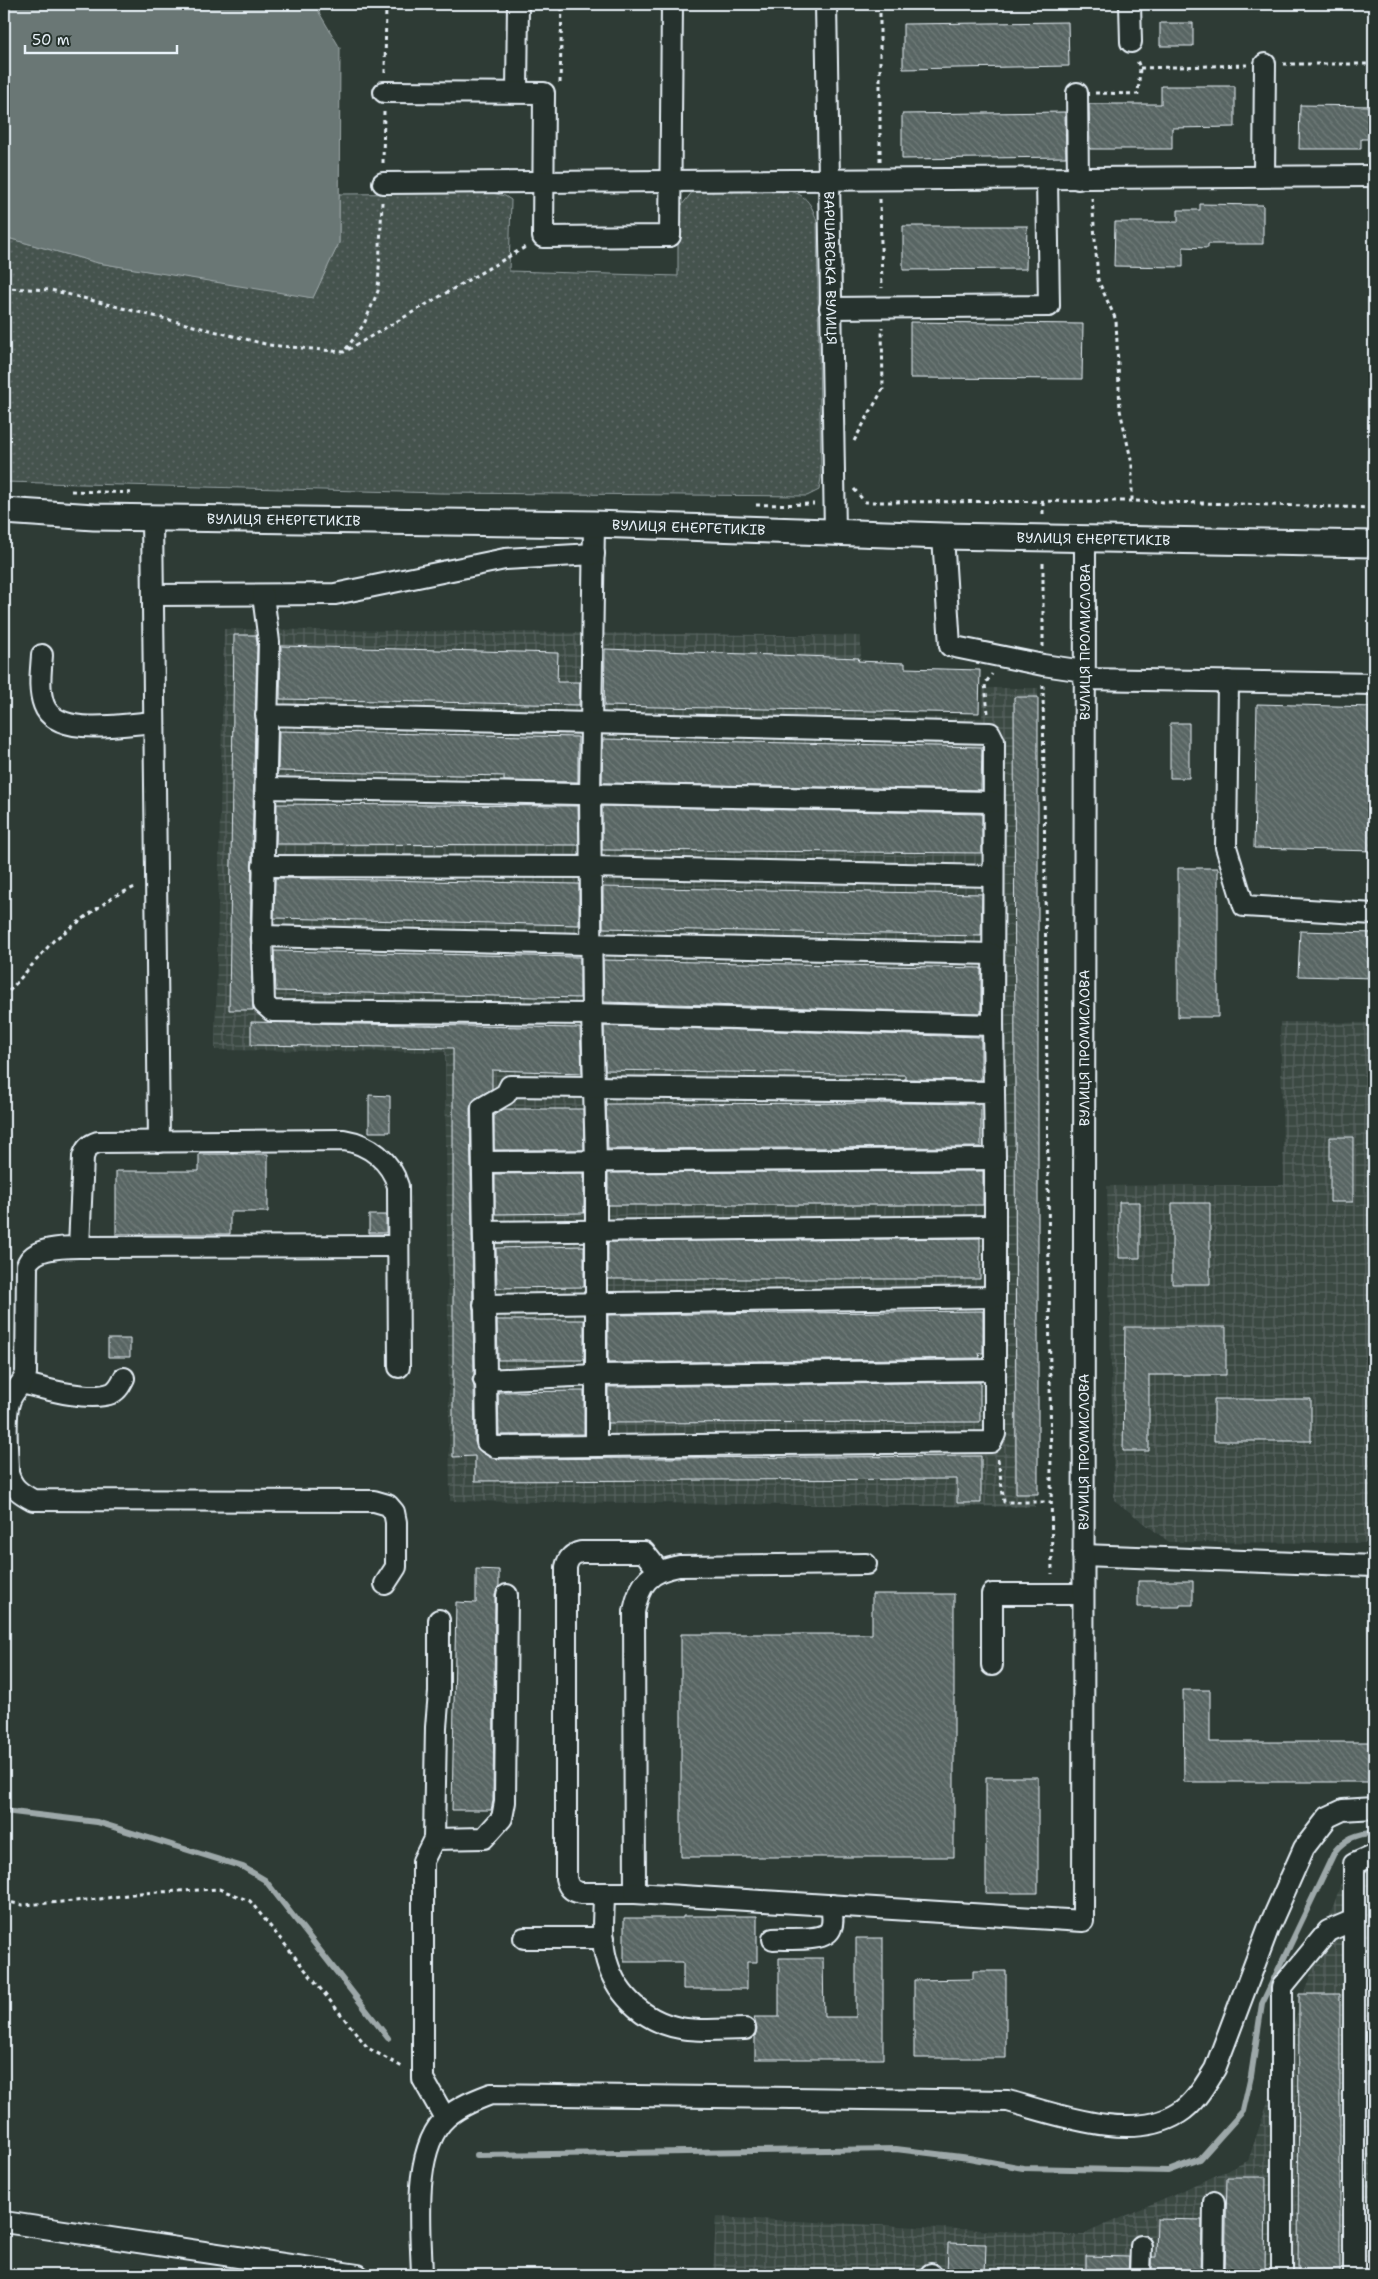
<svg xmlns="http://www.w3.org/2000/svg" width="1378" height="2279" font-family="'Shantell Sans',sans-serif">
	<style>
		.industrial { fill: url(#industrial-grid) }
		.green { fill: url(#green-dots); stroke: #96a2a3 }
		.water { fill: #6b7775; stroke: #9da8a9 }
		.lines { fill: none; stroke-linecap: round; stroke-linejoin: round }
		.stream { stroke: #9da8a9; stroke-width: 6 }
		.building { fill: url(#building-back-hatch); stroke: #e8f1f8 }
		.minor-casing { stroke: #e8f1f8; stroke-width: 24 }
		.major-casing { stroke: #e8f1f8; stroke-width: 29 }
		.path { stroke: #e8f1f8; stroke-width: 3; stroke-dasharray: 4 4; stroke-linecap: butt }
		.minor { stroke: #26332d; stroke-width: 20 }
		.major { stroke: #26332d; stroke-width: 25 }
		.labels { text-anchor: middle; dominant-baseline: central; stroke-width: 4; stroke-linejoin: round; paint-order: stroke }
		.street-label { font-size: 14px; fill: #e8f1f8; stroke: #26332d }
	</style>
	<defs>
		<pattern id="industrial-grid" width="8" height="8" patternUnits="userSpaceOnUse" patternTransform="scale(1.25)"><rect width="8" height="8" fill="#3b4843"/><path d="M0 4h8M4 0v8" fill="none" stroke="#57635f"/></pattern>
		<pattern id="green-dots" width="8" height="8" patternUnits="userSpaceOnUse" patternTransform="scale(1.25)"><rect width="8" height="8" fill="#45524e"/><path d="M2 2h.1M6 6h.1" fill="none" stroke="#606b68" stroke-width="1.8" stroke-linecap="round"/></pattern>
		<pattern id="building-back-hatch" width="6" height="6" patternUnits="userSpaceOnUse" patternTransform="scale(1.25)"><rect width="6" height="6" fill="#596563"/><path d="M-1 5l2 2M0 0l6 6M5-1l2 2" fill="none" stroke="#717c7a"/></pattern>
	</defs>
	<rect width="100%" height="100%" fill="#2e3b35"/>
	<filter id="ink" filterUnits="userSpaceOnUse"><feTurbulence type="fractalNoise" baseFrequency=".02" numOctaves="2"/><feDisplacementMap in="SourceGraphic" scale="10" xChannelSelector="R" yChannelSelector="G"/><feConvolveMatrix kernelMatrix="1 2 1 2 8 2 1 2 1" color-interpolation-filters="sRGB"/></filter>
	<g filter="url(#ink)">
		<path class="industrial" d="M224,629l637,7v53l33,1v27l88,1 1,-30h55l-3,819 -585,-6 -5,-449 -230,-2z
			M1280,1022l94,1v520l-205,-1 -55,-42 -7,-314 177,-1z
			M1374,1877v398h-661l3,-58 366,18 166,-74 93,-278z"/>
		<path class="green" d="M780,190c22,1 31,10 37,32l4,256 -2,12 -12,6 -366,-3 -437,-11v-245l94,26 215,34 26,-54v-49l153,-1 13,3 6,4 -2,71 169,5v-66l15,-19z"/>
		<path class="water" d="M4,4h310l26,44 -1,195 -26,55 -215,-35 -94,-26z"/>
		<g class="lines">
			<path class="stream" d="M4,1811l93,11 146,45 22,13 123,158
				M477,2155l419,-6 73,9 54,10 145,3 32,-12 43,-48 8,-35 11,-72 73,-153c10,-12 24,-18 39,-18"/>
		</g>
		<path class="building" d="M1068,22l1,44 -166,3v-45z
			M1160,23h33v23h-33z
			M1161,86h74v41l-63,1v21h-82l-1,-45h72z
			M1300,105l74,1v33h-13v10h-62z
			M1065,112l1,45 -164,2v-45z
			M1200,204l63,1v39h-55v4l-25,-1v20l-69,-1 1,-44h63v-12h22z
			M903,226h124l-1,43 -123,1z
			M910,322l173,2 -1,55 -172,-1z
			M234,635h22l1,8 -7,293 3,74h-24z
			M281,646l277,7 -1,29h23l-1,23 -299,-6z
			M605,649l254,9 -1,3 47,2v5l75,2 -1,43 -375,-7z
			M1014,697h24v797h-22z
			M1257,704l117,3v144l-120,-3z
			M1170,723h19v55h-19z
			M279,731l299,6v45l-74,-1v-5l-226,-5z
			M603,739l379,8 -1,43 -379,-7z
			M277,804l301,2 1,39 -303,-1z
			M602,806l380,8v39l-380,-3z
			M1178,868h40v149h-40z
			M275,878l304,6v41l-305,-7z
			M603,887l379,7 -1,42 -378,-8z
			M1300,931l74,2v45l-76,-2z
			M274,951l306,6v41l-304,-7z
			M603,960l378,8v45l-377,-11z
			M251,1022l329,6 2,45 -90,-3v19l-16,9 -6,10 4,266 -2,6 2,7 1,55 6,10 14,7 486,-3v47h-24v-24l-482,2v-25l-22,1v-409l-202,-3z
			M604,1026l377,11v43l-76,-1v-4l-300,-5z
			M369,1095l21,1v36h-21z
			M905,1103l76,1v43l-373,2 -2,-45z
			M504,1109h79l1,41h-90v-35z
			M1330,1137h23v65h-23z
			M199,1154h69v58h-38v22h-114v-63h83z
			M983,1171v34h-375v-32z
			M584,1173v40l-89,1v-40z
			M1119,1202h21v56h-21z
			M1172,1203h38v81h-38z
			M369,1215h17v18h-17z
			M980,1238v41h-372v-37z
			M584,1246v41l-87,1 -1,-40z
			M983,1311v42h-4l1,5 -372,5v-48z
			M497,1320h87v40h-86z
			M1125,1327h101v48h-77v76h-26z
			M108,1339h22v18h-22z
			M980,1382v40l-372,1v-36z
			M584,1391v43l-85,1 -1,-43z
			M1214,1399h97v42h-97z
			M476,1569l23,1v17l-4,8 -2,206 -2,9h-39l4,-208 20,1z
			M1138,1581h55v24h-13v2h-42z
			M872,1594h82v263h-273v-223h191z
			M1183,1690h27v52h164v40h-190z
			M986,1777h52v116h-52z
			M683,1916h74v46h-10v27h-64v-27h-59v-44h59z
			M856,1938h27v121h-128v-23l2,-7 -3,-12h25v-59h44l1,59h32z
			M973,1971h33v87h-92v-78l59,-1z
			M1299,1994h41v281h-42z
			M1227,2177h39l-1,98h-40z
			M1157,2219l45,1 -1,55h-49v-18h4z
			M948,2243l38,1 -1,31h-38z
			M1086,2256l43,1 -1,18h-42z"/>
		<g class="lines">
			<defs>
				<g id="minor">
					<path id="s1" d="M826,4l9,528"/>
					<path d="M1130,4l1,38"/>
					<path d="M517,91l1,-87"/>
					<path d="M384,92l160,1 -1,144 127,-1 2,-232"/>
					<path d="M1077,93l1,86"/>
					<path d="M1264,176l1,-112"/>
					<path d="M383,183l991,-7"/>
					<path d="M830,308l219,-2 -2,-127"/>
					<path d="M152,517l7,625"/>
					<path d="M594,524l-4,271 2,219 4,148v284"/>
					<path d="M943,536l7,110 93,19 41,6"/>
					<path d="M153,595l182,-1 170,-35 89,-5"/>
					<path d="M263,595l6,47 -7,294 2,68 8,7 320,3 401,11 1,-284 -4,-8 -724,-18"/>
					<path d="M42,655c-1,16 -4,34 2,50 12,33 82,19 110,17"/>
					<path d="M1084,679l290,5"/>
					<path d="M1228,681l-2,166 18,59 130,8"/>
					<path d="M266,788l727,14"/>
					<path d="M263,866l327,1 402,9"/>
					<path d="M262,936l730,18"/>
					<path d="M993,1025l2,134v275l-4,8 -496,5 -8,-5 -5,-334 24,-14 4,-8 483,6"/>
					<path d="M484,1162l511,-3"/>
					<path d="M484,1232l511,-6"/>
					<path d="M79,1247l4,-90c3,-9 6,-12 15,-15l246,-2c25,4 47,21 54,46l1,181"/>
					<path d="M484,1305l511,-8"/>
					<path d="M484,1380l112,-5 398,-5"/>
					<path d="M22,1383c23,6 68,19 90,10 6,-3 9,-9 12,-15"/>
					<path d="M1083,1555l291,11"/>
					<path d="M659,1571l-15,-19h-63c-9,2 -13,6 -15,15v311c2,9 5,13 15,15h54l-1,-281c5,-29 16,-41 45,-46l187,-2"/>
					<path d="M385,1584l11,-17v-45l-2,-10 -6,-7 -14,-4 -341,-1c-13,-7 -21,-12 -25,-27 0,-18 -4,-54 1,-70 3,-12 14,-18 17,-30l1,-108c6,-18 37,-18 52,-18l318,-1"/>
					<path d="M439,1620v72l-3,35 -2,112 -11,22v218l22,39"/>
					<path d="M992,1665v-71h91"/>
					<path d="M434,1839l50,-1 18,-20 3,-16 2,-207"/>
					<path d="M604,1893c0,20 -3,42 1,61 8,38 37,67 75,74 21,4 44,1 65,1"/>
					<path id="s2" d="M635,1893l448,28 2,-1381"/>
					<path d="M524,1938h80"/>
					<path d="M773,1939c13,-1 53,4 58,-11 3,-7 1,-16 0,-23"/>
					<path d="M4,2222l354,53"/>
					<path d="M422,2275c-1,-44 -11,-127 25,-158 13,-11 28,-17 44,-23l517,7c48,13 124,42 171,12 16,-10 26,-28 36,-44l53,-140 36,-81 24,-31 15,-7 31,-2"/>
					<path d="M931,2275v-1"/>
					<path d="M1140,2275l1,-29"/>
					<path d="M1213,2275l1,-73"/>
					<path d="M1282,2275v-288l46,-56 26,-11"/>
					<path d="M1354,2275v-411l20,-9"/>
				</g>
				<g id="major">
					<path id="s3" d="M4,511l90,6 500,7 349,12 431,8"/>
				</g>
			</defs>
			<use href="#minor" class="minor-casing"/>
			<use href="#major" class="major-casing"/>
			<path class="path" d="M1283,64h91
				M1140,68l107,-3
				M385,73l1,-69
				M560,83l2,-79
				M1095,93l43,1 2,-26 -3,-8
				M880,161v-157
				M383,163l1,-51
				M1092,198l6,82 18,40 4,90 12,54v37
				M880,199l2,89
				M4,288l47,2 218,55 75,7 183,-106
				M346,349l18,-25 14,-33 4,-89
				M854,441l29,-52 -1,-62
				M854,489l11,13 267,-1 242,7
				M71,491l64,2
				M1043,502v15
				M756,505l58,-1
				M1043,647v-87
				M1043,685l9,889
				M988,713l-3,-29 7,-10
				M4,997l50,-57 59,-43 24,-11
				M998,1459l6,43h47
				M4,1901l19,4 77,-6 40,-6 79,-4 31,12 118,147 36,20"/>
			<use href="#minor" class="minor"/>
			<use href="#major" class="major"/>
		</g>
	</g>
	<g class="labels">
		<g class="street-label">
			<text stroke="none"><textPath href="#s1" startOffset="264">ВАРШАВСЬКА ВУЛИЦЯ</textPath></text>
			<text stroke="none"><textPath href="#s3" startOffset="280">ВУЛИЦЯ ЕНЕРГЕТИКІВ</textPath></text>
			<text stroke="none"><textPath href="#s3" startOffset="685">ВУЛИЦЯ ЕНЕРГЕТИКІВ</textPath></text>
			<text stroke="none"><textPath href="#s3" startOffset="1090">ВУЛИЦЯ ЕНЕРГЕТИКІВ</textPath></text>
			<text stroke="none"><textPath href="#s2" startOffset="1728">ВУЛИЦЯ ПРОМИСЛОВА</textPath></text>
			<text stroke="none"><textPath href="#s2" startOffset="1322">ВУЛИЦЯ ПРОМИСЛОВА</textPath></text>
			<text stroke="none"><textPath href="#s2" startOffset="918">ВУЛИЦЯ ПРОМИСЛОВА</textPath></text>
		</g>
	</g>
	<rect width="1378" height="2279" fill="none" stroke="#26332d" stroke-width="20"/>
	<rect x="10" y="10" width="1358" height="2259" fill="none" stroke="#e8f1f8" stroke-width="2" filter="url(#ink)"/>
	<path d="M25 45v8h152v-8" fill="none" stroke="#e8f1f8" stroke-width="2.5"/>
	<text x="32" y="45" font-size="15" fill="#e8f1f8" stroke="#26332d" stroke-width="4" paint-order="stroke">50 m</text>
</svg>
